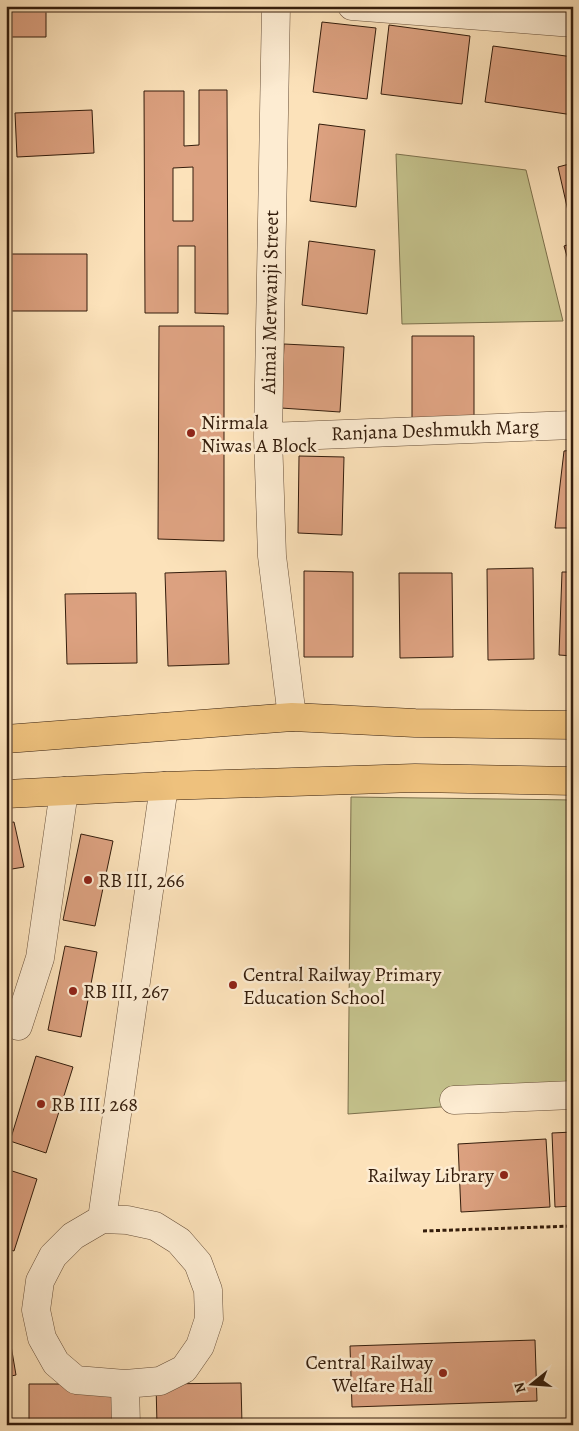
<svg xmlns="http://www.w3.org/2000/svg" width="579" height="1431" font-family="Alegreya,serif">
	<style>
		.green { fill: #c4c28c; stroke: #7c704c }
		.building { fill: #dca180; stroke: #341d0c; fill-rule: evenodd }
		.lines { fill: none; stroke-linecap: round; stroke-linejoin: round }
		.minor-casing { stroke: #664e38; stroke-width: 29 }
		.highway-casing { stroke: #341d0c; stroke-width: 29 }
		.path { stroke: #341d0c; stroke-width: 3; stroke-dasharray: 4 2.5; stroke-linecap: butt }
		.minor { stroke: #fdecd2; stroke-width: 28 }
		.highway { stroke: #eec17d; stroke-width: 28 }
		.poi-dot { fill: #8f2418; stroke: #fdecd2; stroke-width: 2 }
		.labels { text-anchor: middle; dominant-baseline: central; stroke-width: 5; stroke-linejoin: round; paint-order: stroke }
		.street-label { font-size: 20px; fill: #341d0c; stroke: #fdecd2 }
		.poi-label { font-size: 20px; fill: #341d0c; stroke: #fdecd2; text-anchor: start }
	</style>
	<rect width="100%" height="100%" fill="#fce2ba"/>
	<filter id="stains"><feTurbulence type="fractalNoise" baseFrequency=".004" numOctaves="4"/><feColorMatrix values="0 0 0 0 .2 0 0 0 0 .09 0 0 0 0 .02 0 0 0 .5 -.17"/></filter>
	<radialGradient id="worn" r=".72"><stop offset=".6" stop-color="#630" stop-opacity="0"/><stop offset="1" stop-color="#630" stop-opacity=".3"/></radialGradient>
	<path class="green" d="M396,154l130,16 37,151 -161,3z
		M351,797l222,3v297l-225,17z"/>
	<path class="building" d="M6,6h40v31h-40z
		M322,22l54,6 -9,71 -54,-7z
		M389,25l81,11 -8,68 -81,-10z
		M493,46l80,11v58l-88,-13z
		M199,90h28l1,224 -33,-1v-67h-17v67h-33l-1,-222h40v55l15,-1zM193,167v54h-20v-53z
		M92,110l2,43 -77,4 -2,-44z
		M319,124l46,6 -9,77 -46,-6z
		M573,163v46l-5,2 -10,-44z
		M309,241l66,9 -8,64 -65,-9z
		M573,243v33l-9,-30z
		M6,254h81v57h-81z
		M159,326h65v215l-66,-2z
		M412,336h62v85h-62z
		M284,344l60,3 -4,65 -59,-4z
		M573,450v78h-18l9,-77z
		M299,456l45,1 -2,78 -44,-2z
		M533,568l1,91 -46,1 -1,-91z
		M226,571l3,93 -61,2 -3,-93z
		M304,571l49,1v85h-49z
		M562,572h11v84l-14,-1z
		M399,573h53l1,84 -53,1z
		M136,593l1,70 -70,1 -2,-70z
		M14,822l10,45 -18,3v-47z
		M81,834l32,7 -18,85 -32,-6z
		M65,946l32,6 -16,85 -33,-7z
		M36,1056l37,11 -27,86 -36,-12z
		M573,1132v74l-18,1 -3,-74z
		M546,1139l4,68 -89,5 -3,-68z
		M6,1169l31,10 -23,72 -8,-3z
		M6,1316l10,59 -10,2z
		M535,1340l2,61 -185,6 -2,-61z
		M241,1383l1,42h-85l-1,-41z
		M29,1384h84l1,41h-85z"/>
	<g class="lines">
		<defs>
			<path id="minor" d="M276,6l-8,431 4,119 20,161
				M352,6l221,17
				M268,437l305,-12
				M18,1026l22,-68 24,-167
				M454,1100l119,-5
				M102,1219l25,1 28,6 24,15 19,22 10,27 1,29 -9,27 -16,23 -24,12 -35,3 -49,-4 -20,-17 -14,-25 -6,-28 4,-29 13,-25 20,-20z
				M102,1219l62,-433
				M125,1384l1,41"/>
			<path id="highway" d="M6,739l286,-22 123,6 158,2
				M6,794l158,-8 251,-8 158,3"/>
		</defs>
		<use href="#minor" class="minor-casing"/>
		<use href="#highway" class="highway-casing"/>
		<path class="path" d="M423,1231l150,-5"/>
		<use href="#minor" class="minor"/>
		<use href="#highway" class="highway"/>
	</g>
	<g class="poi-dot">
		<circle cx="191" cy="433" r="5"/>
		<circle cx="88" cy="880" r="5"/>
		<circle cx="233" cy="985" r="5"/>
		<circle cx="73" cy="991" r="5"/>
		<circle cx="41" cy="1104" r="5"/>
		<circle cx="504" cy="1175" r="5"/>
		<circle cx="443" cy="1373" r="5"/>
	</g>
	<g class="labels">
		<g class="street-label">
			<text transform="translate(270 302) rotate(-89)">Aimai Merwanji Street</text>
			<text transform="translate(435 430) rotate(-2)">Ranjana Deshmukh Marg</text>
		</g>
		<g class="poi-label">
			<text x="201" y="422">Nirmala<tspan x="201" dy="23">Niwas A Block</tspan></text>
			<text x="98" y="880">RB III, 266</text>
			<text x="243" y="974">Central Railway Primary<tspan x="243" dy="23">Education School</tspan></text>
			<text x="83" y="991">RB III, 267</text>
			<text x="51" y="1104">RB III, 268</text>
			<text x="494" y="1175" text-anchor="end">Railway Library</text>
			<text x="433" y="1362" text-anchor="end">Central Railway<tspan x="433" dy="23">Welfare Hall</tspan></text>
		</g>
	</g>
	<rect width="579" height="1431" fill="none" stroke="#fce2ba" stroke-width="25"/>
	<rect x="8" y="8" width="564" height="1416" fill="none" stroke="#341d0c" stroke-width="2.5"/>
	<rect x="12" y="12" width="554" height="1406" fill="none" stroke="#341d0c"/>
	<g transform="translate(532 1384) rotate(253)" stroke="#fdecd2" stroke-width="4" paint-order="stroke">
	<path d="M0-4L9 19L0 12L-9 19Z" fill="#341d0c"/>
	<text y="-8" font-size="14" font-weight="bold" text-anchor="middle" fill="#341d0c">N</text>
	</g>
	<rect width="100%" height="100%" filter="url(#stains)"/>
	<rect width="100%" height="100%" fill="url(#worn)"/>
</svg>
